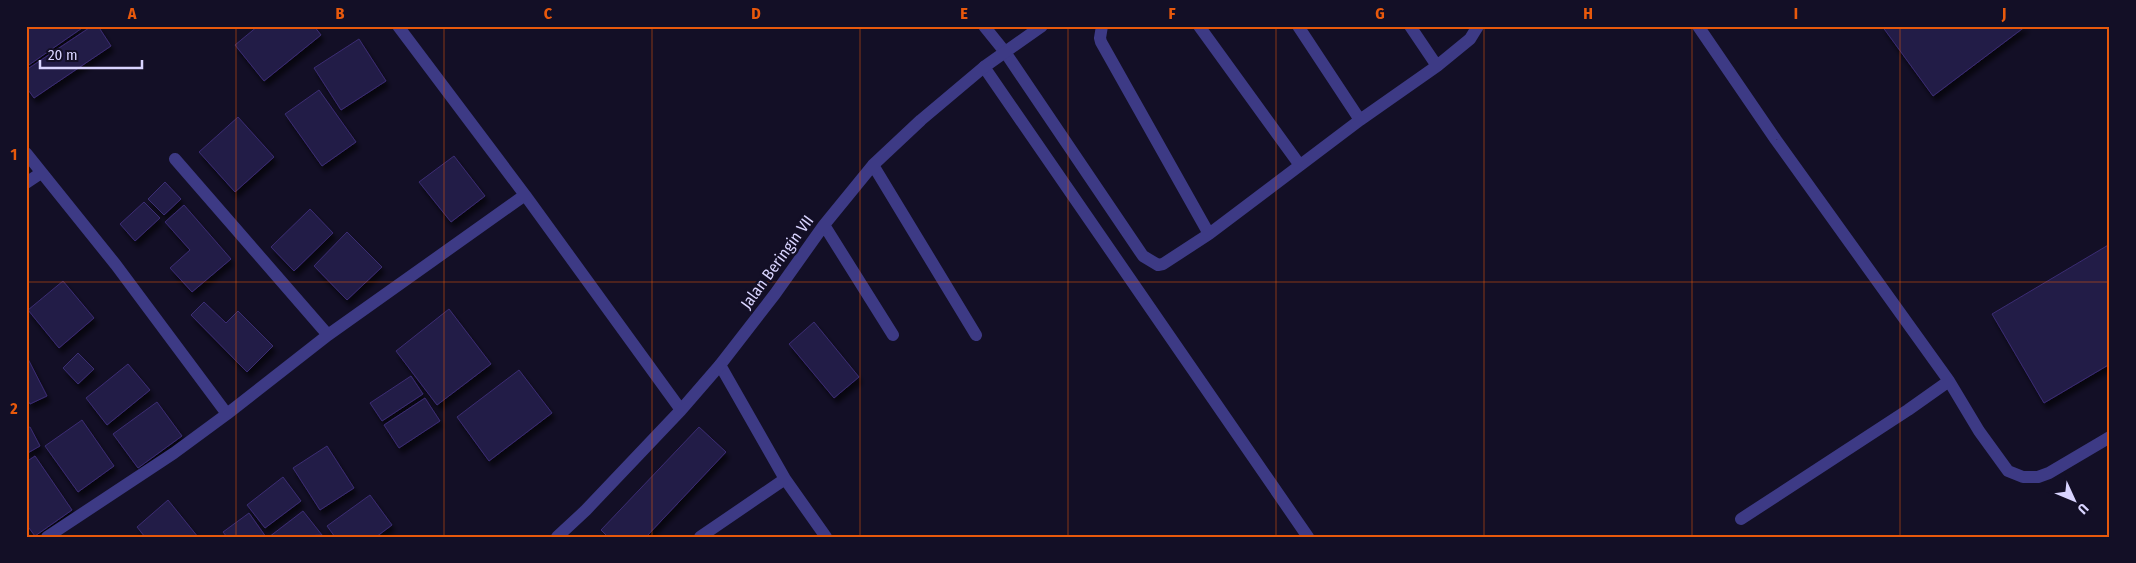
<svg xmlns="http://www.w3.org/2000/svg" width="2136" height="563" font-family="'Fira Sans Condensed',sans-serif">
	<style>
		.building { fill: #241b47; stroke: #3b2d73; filter: url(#shadow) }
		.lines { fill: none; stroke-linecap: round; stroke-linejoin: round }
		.service { stroke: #3d3a85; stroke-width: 12 }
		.minor { stroke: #3d3a85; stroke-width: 12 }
		.grid { fill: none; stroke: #e8590c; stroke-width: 1; stroke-opacity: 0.55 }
		.labels { text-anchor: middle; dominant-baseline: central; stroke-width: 5; stroke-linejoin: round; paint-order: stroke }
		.street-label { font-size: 16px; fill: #d9d4ff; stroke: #130f26 }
		.neatline { fill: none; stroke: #e8590c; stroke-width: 2 }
		.grid-label { font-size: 16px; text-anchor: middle; font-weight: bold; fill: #e8590c }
	</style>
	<defs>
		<filter id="shadow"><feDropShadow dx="3" dy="5.5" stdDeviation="2.5" flood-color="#0009"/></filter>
	</defs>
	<rect width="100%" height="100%" fill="#130f26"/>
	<path class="building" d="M29,26h56l-59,41v-39z
		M92,26h6l13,20 -77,52 -8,-11v-17z
		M258,26h56l7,9 -57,46 -29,-36z
		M1882,26h144l-93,70z
		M359,39l27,42 -45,29 -27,-42z
		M319,90l37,52 -34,24 -37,-52z
		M238,117l36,40 -39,35 -36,-40z
		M454,156l31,40 -34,26 -32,-40z
		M165,182l16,17 -17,16 -16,-16z
		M144,202l16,16 -25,23 -15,-17z
		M184,205l47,54 -39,33 -22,-24 20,-18 -25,-28z
		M310,209l23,24 -39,38 -23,-24z
		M347,232l35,35 -35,33 -33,-34z
		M2110,244v120l-66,39 -52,-89z
		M63,281l31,37 -35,30 -31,-38z
		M204,302l22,21 12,-12 35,35 -26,26 -56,-57z
		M449,309l42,55 -54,41 -41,-54z
		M814,322l45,55 -25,21 -45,-54z
		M78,353l16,16 -16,15 -15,-16z
		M27,357l20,39 -17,8 -4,-7z
		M128,364l22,26 -43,35 -21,-27z
		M519,370l33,43 -63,48 -32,-44z
		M411,376l12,18 -41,27 -12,-18z
		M425,398l15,23 -41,27 -15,-23z
		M157,402l25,34 -44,32 -25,-34z
		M82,420l32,46 -36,26 -33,-46z
		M30,427l10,19 -14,8v-26z
		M699,427l27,25 -80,85h-38l-7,-7z
		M327,446l27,42 -34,22 -27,-42z
		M35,456l37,54 -37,26 -9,-12v-62z
		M283,477l18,24 -36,27 -18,-23z
		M370,495l22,30 -16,12h-41l-8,-11z
		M168,500l30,37h-53l-8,-10z
		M303,511l19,24 -53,2z
		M249,513l17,24h-39l-4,-5z"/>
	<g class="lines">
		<path class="service" d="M984,26l21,26 138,204 15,9 5,-1 46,-30 151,-114 -62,-94
			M1102,26l-2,12 1,4 108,192
			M1199,26l100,138
			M1410,26l27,40 33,-27 8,-13
			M1698,26l78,114 173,241 30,50 29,40 15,6h15l11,-4 61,-36
			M984,67l324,470
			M1360,120l77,-54
			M720,365l65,114 41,58
			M1741,519l167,-109 41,-29
			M700,537l85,-58"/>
		<path class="minor" d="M398,26l127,169
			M26,153l90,112 111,149 -53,39 -127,84
			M175,159l153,176
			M873,165l103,170
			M26,183l15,-10
			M824,225l69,110
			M227,414l101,-79 197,-140 156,215
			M557,537l29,-27 95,-100 39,-45 55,-71 49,-69 49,-60 48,-45 63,-53 58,-41"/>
	</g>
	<path class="grid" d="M236,26v511M444,26v511M652,26v511M860,26v511M1068,26v511M1276,26v511M1484,26v511M1692,26v511M1900,26v511M26,282h2084"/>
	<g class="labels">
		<g class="street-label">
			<text transform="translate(777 262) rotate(-54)">Jalan Beringin VII</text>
		</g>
	</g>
	<rect width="2136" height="563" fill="none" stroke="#130f26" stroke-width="55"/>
	<g transform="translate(2074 500) rotate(134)" stroke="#130f26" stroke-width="4" paint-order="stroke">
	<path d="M0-4L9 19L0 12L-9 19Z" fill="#d9d4ff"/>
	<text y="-8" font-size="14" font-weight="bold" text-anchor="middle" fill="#d9d4ff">U</text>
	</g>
	<path d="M40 60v8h102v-8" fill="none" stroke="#d9d4ff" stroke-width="2.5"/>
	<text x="48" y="60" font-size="15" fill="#d9d4ff" stroke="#130f26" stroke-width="4" paint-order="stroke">20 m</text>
	<rect x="28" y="28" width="2080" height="508" class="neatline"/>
	<g class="grid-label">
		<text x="132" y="19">A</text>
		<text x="340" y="19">B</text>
		<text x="548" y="19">C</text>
		<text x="756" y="19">D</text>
		<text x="964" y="19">E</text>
		<text x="1172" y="19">F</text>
		<text x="1380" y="19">G</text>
		<text x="1588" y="19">H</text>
		<text x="1796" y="19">I</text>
		<text x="2004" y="19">J</text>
		<text x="14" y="160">1</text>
		<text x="14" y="414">2</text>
	</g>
</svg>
